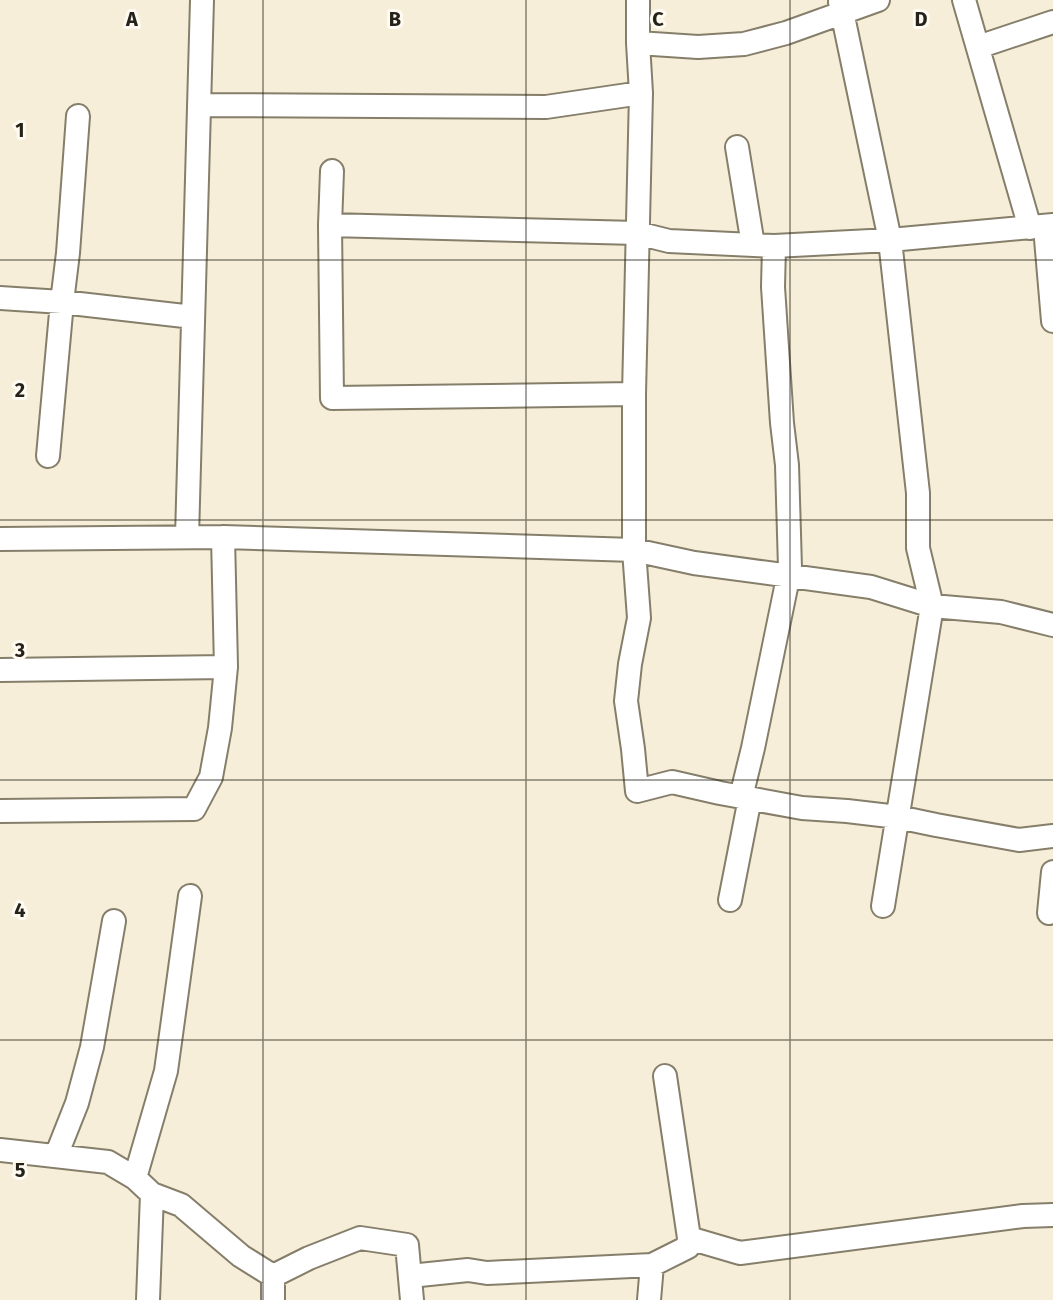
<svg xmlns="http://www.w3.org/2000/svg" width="1053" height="1300" font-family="'Fira Sans',sans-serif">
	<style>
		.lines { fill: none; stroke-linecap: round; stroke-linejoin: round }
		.street-casing { stroke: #857e6a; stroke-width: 26 }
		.street { stroke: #fff; stroke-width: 22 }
		.grid { fill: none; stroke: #25221a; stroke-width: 1.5; stroke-opacity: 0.55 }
		.grid-label { font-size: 20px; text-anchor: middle; font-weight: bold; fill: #25221a; stroke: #fffbf3; stroke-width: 6; stroke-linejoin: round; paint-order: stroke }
	</style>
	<rect width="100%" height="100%" fill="#f6eed8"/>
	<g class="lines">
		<defs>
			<path id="street" d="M638,0v43l3,50 -7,301v156l5,68 -9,46 -4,37 7,48 4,42 35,-9 48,11 82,15 45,3 51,6 38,8 83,15 34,-4
				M964,0l66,228
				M840,2l50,238 28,253v55l14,58 -49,300
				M638,43l60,4 46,-3 42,-11 92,-33
				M978,47l75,-25
				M199,105l347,2 95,-14
				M737,147l16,98
				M332,171l-2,54 2,173 302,-4
				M330,225l307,8 32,8 105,5 116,-6 163,-15
				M1045,227l8,94
				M0,298l62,4 131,15
				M48,456l14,-154 6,-49 10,-137
				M187,537l15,-537
				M0,539l223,-2 411,13 60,13 177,24 61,19 69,6 52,13
				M0,670l226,-3
				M741,797l12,-49 37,-180 -3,-103 -5,-42 -9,-136 1,-41
				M0,811l194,-2 17,-32 9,-49 6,-61 -3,-130
				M730,900l20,-102
				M1049,913l4,-41
				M0,1150l108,12 27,16 17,16 29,11 60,51 32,20 36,-18 51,-20 47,7 5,55
				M56,1156l21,-53 15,-56 22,-126
				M135,1178l31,-107 24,-175
				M689,1238l51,15 283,-37 30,-1
				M273,1276v24
				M410,1276l58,-6 19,3 165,-8 36,-18 1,-9 -24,-162
				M148,1300l4,-106
				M649,1300l3,-35"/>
		</defs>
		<use href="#street" class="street-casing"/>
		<use href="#street" class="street"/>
	</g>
	<path class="grid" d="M263,0v1300M526,0v1300M790,0v1300M0,260h1053M0,520h1053M0,780h1053M0,1040h1053"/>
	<g class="grid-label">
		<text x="132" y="26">A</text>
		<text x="395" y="26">B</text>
		<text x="658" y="26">C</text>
		<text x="921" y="26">D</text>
		<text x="20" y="137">1</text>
		<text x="20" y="397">2</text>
		<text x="20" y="657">3</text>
		<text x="20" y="917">4</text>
		<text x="20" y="1177">5</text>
	</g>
</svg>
